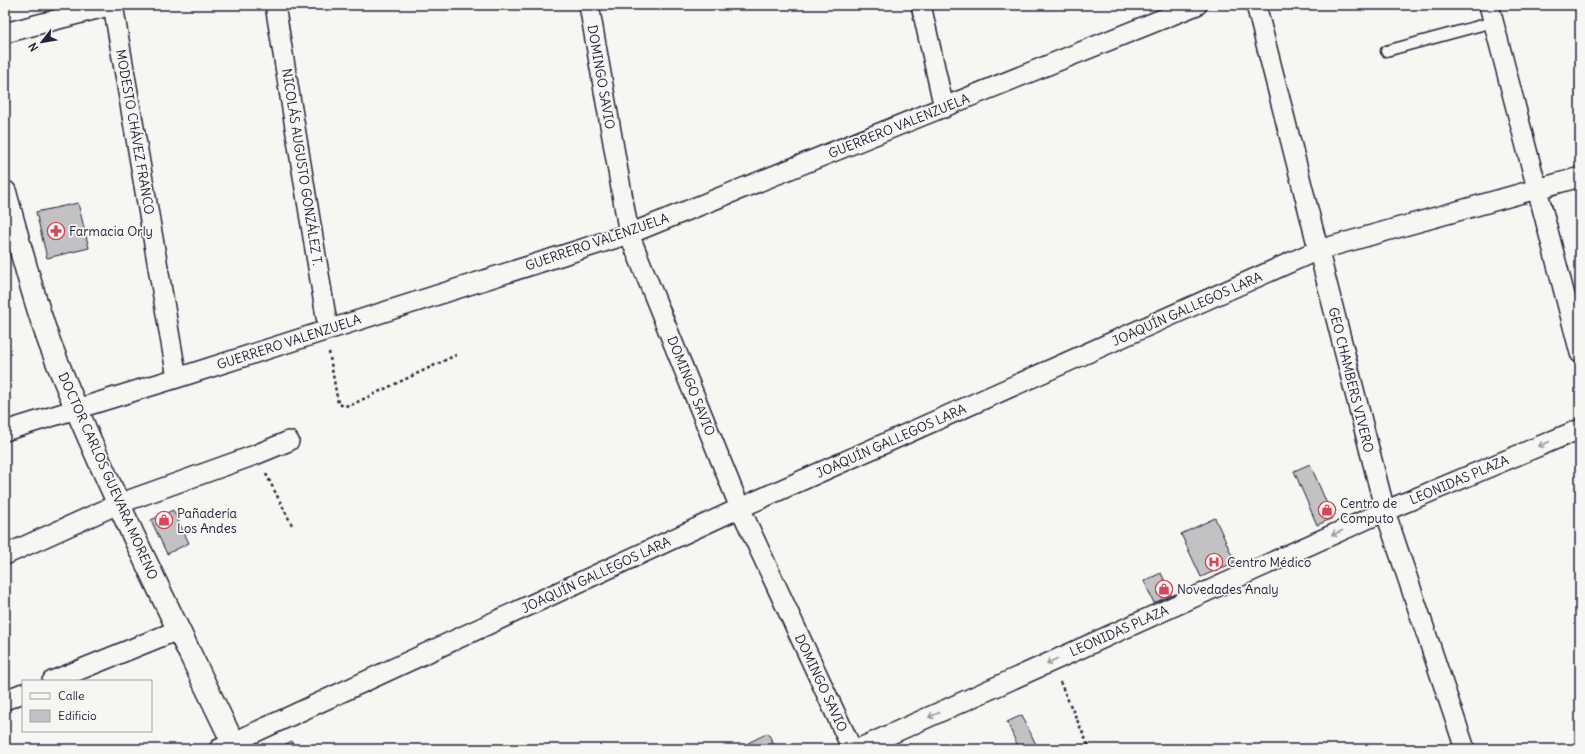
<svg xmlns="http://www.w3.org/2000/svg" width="1585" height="754" font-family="Delius,sans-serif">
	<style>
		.building { fill: #c2c2c4; stroke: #22223b }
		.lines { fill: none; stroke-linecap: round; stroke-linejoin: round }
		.lane-casing { stroke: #22223b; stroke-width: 13 }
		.street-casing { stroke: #22223b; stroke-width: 22 }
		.secondary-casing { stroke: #22223b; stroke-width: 25 }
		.path { stroke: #22223b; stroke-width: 2.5; stroke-dasharray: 3 3; stroke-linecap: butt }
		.lane { stroke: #f6f6f2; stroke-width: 10 }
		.street { stroke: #f6f6f2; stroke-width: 19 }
		.secondary { stroke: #f6f6f2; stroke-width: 22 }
		.oneway { stroke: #9797a0 }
		.labels { text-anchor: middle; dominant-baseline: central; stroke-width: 3.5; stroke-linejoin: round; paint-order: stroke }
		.street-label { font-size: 13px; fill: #22223b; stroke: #f6f6f2 }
		.poi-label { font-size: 13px; fill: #22223b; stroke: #f6f6f2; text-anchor: start }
	</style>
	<rect width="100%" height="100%" fill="#f6f6f2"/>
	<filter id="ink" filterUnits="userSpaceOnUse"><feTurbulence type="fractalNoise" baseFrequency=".025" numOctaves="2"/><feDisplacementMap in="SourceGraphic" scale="8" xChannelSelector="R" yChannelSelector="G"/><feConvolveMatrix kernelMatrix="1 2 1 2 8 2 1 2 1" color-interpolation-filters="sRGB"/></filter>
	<g filter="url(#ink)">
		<path class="building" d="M78,203l11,45 -42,10 -11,-46z
			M1310,464l23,54 -16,7 -23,-54z
			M173,510l16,33 -22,11 -16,-34z
			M1215,518l20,44 -34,15 -20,-43z
			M1161,573l10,22 -17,8 -10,-22z
			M1022,715l16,34h-19l-12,-27z
			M768,733l8,16h-25l-3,-6z
			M292,741l4,8h-21z"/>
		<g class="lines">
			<defs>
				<path id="lane" d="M1386,51l107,-29"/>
				<path id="street" d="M113,5l64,373
					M275,5l53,324
					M589,5l40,229 111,274 112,241
					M921,5l23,103
					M1256,5l129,506 80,238
					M1489,5l91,348
					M5,33l107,-28
					M5,431l172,-53 452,-144 568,-229
					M5,555l113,-51 137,-49 34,-14
					M52,681l126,-51
					M5,700l18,-7
					M219,749l521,-241 578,-258 262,-73
					M858,749l527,-238 195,-82"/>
				<path id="secondary" d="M5,192c14,50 27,103 45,152 54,138 122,271 186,405"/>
			</defs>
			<use href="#lane" class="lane-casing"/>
			<use href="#street" class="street-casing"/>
			<use href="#secondary" class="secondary-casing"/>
			<path class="path" d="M329,352l9,51 5,3 8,-1 105,-50
				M266,474l27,53
				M1060,682l30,67"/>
			<use href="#lane" class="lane"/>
			<use href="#street" class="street"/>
			<use href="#secondary" class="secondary"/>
		</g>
		<defs><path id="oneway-shaft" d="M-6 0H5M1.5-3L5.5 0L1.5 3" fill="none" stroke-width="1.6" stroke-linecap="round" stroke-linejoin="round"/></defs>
		<g class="oneway">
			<use href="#oneway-shaft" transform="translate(1544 444) rotate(157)"/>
			<use href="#oneway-shaft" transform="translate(1337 533) rotate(156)"/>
			<use href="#oneway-shaft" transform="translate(1052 661) rotate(156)"/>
			<use href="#oneway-shaft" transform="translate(934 715) rotate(156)"/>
		</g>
	</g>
	<defs>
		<symbol id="pharmacy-ring" viewBox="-11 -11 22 22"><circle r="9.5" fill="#f6f6f2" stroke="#d1495b" stroke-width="1.5"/><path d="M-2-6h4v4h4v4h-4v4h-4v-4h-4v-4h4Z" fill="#d1495b"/></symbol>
		<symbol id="shop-ring" viewBox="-11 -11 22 22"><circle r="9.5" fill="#f6f6f2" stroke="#d1495b" stroke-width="1.5"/><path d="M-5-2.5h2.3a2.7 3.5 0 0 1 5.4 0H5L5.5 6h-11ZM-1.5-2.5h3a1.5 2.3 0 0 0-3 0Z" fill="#d1495b"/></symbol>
		<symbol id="hospital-ring" viewBox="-11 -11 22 22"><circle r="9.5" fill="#f6f6f2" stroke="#d1495b" stroke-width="1.5"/><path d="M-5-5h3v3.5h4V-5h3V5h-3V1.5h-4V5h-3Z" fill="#d1495b"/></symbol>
	</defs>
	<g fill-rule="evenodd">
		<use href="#pharmacy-ring" x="46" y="221" width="20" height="20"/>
		<use href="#shop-ring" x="1317" y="500" width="20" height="20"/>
		<use href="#shop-ring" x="154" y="510" width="20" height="20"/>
		<use href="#hospital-ring" x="1204" y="552" width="20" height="20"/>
		<use href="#shop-ring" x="1154" y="579" width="20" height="20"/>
	</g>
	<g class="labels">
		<g class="street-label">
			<text transform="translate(601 77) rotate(80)">DOMINGO SAVIO</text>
			<text transform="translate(899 126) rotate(-22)">GUERRERO VALENZUELA</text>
			<text transform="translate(135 132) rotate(80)">MODESTO CHÁVEZ FRANCO</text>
			<text transform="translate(302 167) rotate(81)">NICOLÁS AUGUSTO GONZÁLEZ T.</text>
			<text transform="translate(597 242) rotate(-19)">GUERRERO VALENZUELA</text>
			<text transform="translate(1187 309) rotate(-24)">JOAQUÍN GALLEGOS LARA</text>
			<text transform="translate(289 342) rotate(-18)">GUERRERO VALENZUELA</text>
			<text transform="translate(1351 380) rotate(76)">GEO CHAMBERS VIVERO</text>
			<text transform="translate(691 386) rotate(68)">DOMINGO SAVIO</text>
			<text transform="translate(891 441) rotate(-24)">JOAQUÍN GALLEGOS LARA</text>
			<text transform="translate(108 476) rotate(66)">DOCTOR CARLOS GUEVARA MORENO</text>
			<text transform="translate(1459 480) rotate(-23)">LEONIDAS PLAZA</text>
			<text transform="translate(596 575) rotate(-25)">JOAQUÍN GALLEGOS LARA</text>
			<text transform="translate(1119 631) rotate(-24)">LEONIDAS PLAZA</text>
			<text transform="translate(821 683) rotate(65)">DOMINGO SAVIO</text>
		</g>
		<g class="poi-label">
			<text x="69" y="231">Farmacia Orly</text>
			<text x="1340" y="503">Centro de<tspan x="1340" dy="15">Computo</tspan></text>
			<text x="177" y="513">Pañadería<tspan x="177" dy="15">Los Andes</tspan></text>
			<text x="1227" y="562">Centro Médico</text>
			<text x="1177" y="589">Novedades Analy</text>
		</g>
	</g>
	<rect width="1585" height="754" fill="none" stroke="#f6f6f2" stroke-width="20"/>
	<rect x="10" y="10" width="1565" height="734" fill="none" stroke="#22223b" stroke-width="1.5" filter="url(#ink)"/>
	<rect x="22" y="680" width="130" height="52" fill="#f6f6f2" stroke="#a1a1a9"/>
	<rect x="30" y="693" width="20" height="6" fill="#f6f6f2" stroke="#a1a1a9"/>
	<text x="58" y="700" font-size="12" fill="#22223b">Calle</text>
	<rect x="30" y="710" width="20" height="12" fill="#c2c2c4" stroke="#a1a1a9"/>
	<text x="58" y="720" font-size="12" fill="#22223b">Edificio</text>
	<g transform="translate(42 42) rotate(239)" stroke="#f6f6f2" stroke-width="3" paint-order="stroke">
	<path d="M0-3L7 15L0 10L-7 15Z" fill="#22223b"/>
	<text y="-6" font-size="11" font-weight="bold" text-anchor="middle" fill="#22223b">N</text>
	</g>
</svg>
